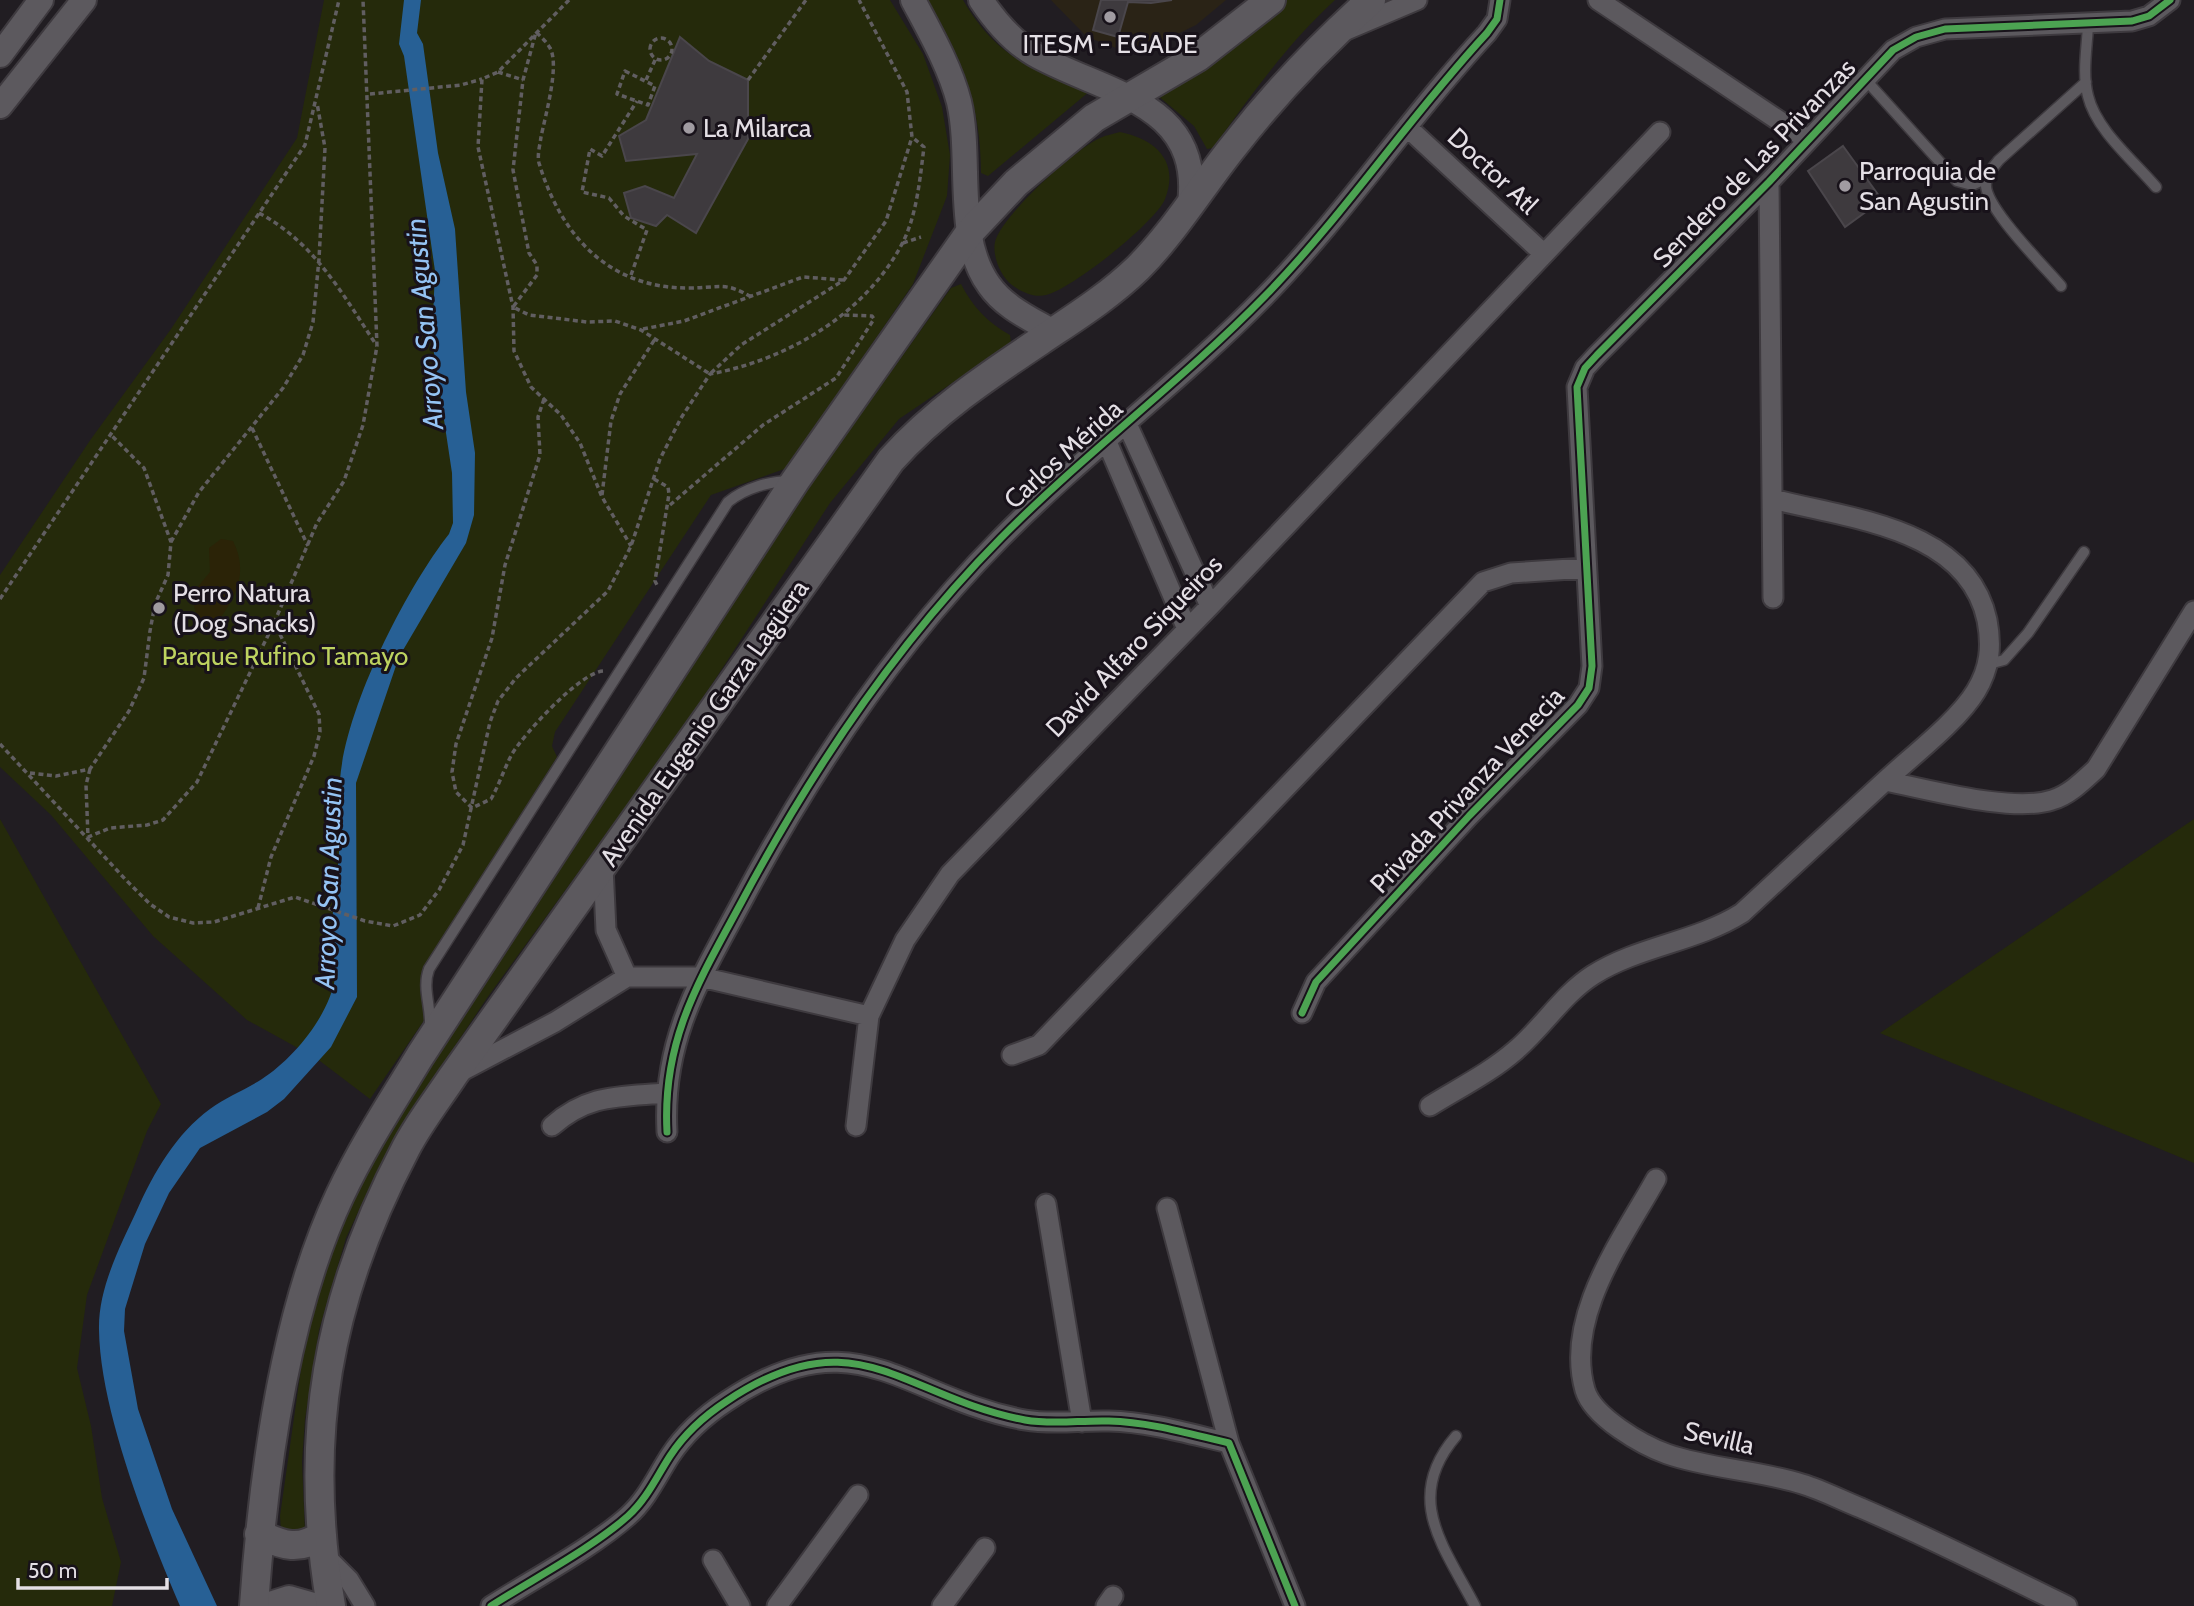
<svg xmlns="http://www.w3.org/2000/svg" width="2194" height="1606" font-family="Cabin,sans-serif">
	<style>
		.education { fill: #2a2316 }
		.green { fill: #252a0b }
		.sand { fill: #2b2307 }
		.water { fill: #276095 }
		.building { fill: #3e3a3e; stroke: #4a464b; stroke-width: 2 }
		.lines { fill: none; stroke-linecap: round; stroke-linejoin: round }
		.service-casing { stroke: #3e3a3f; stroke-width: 13 }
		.minor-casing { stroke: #3e3a3f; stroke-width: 23 }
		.tertiary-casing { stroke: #3e3a3f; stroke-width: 28 }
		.secondary-casing { stroke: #3e3a3f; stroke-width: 32 }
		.path { stroke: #615e61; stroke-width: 3.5; stroke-dasharray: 5 3.5; stroke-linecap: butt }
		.service { stroke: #5c595e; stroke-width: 10 }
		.minor { stroke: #5c595e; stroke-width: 19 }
		.tertiary { stroke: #5c595e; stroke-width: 24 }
		.secondary { stroke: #5c595e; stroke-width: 28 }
		.cycleway-casing { stroke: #18121a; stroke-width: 11 }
		.cycleway { stroke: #4ca352; stroke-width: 7 }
		.poi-dot { fill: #a09ba1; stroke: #18121a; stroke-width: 2.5 }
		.labels { text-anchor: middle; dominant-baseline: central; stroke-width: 6; stroke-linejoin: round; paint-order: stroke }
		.poi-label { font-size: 26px; fill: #e4dfe5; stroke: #18121a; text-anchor: start }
		.street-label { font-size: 26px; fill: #e4dfe5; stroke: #18121a }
		.park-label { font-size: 26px; fill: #bdd25f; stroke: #18121a }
		.water-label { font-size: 28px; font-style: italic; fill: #94c3f4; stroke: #18121a }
	</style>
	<rect width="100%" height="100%" fill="#211d22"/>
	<path class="education" d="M1051,0h175l-30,25 -39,19 -41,4 -29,-11z"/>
	<path class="green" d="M324,0h566l33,54 19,53 8,48 -3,41 -34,88 -126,184 -76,27 -156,237 -3,14 5,11 -131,210 -6,23 5,29 -55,80 -54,-41 -69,-38 -94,-84 -102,-121 -51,-48v-192l91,-136 80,-110 126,-191z
		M928,0h35c34,58 67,68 127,91l-102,85 -7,-3c0,-69 -19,-114 -53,-173z
		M1286,0h49c-47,43 -85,96 -122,148l-6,1 -13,-23 -37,-31 76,-46z
		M1120,132c35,7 60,29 45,67 -9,23 -93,90 -119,96 -12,3 -24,-3 -34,-10 -11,-8 -20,-29 -17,-43 6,-26 80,-93 105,-104 6,-3 14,-4 20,-6z
		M961,284c11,22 27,39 49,51l1,8 -112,76 -69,84 -144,221 -199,274 -85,127 -24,44 -32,69 -27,92 -14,89 -3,43 3,71 -24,-2 -1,-15 27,-189 30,-94 55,-114 156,-232 166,-260 94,-139 143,-200z
		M0,819l161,285 -14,27 -60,164 -10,73 14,58 11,72 19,64 -9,44h-112z
		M2194,819v344l-314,-130z"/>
	<path class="sand" d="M221,539l12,2c18,36 -1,63 -24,92l-13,-20 -5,-18 19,-23 -1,-24z"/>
	<path class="water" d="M404,0h17l-4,33 6,11 15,109 17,76 11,163 9,61 -1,62 -8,28 -67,114 -43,126 1,214 -26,50 -47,52 -17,13 -67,36 -31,45 -24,51 -20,65 -1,22 14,78 34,100 45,97h-37c-32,-74 -80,-196 -81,-276 -1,-42 21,-83 38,-120 17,-38 39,-76 73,-101 16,-12 35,-19 52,-30 31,-20 67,-63 73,-101 2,-12 -3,-24 -3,-36 -1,-29 5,-60 7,-90 1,-24 0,-48 1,-72 5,-71 65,-190 109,-246l4,-11 -1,-50 -20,-133 3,-69 -31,-215 -5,-12z"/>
	<path class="building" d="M1101,0h71l-21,3 -23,-1 -10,35 -25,-7z
		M680,37l29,24 39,19v59l-52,94 -29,-18 -11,11 -25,-8 -7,-25 21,-7 29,12 23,-44 -71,7 -7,-25 27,-16z
		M1843,146l39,54 -37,27 -37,-56z"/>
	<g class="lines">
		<defs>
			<path id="service" d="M2088,25c-1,23 -6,48 0,71 8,34 46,65 68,91
				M1864,78l93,103 15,4 15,-7
				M2061,286c-16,-19 -78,-80 -75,-103 1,-10 8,-17 13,-23l87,-78
				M1989,664l15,-4 24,-27 56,-81
				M430,1026c1,-20 -8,-38 -1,-57l299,-467c17,-14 42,-21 63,-21
				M1456,1436c-53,62 -13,109 19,170"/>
			<path id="minor" d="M1598,0l210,140
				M1344,31l73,-31
				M1407,127l137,127
				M1769,182l4,416
				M1127,424l83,182
				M1107,442l80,187
				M1773,499c75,20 194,28 214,121 5,26 3,48 -11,71 -18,30 -64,65 -91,90
				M603,867l3,63 21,47
				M1302,1013l14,-31 153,-166 109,-111 11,-17 3,-22 -15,-279 8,-19 12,-13 172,-173 124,-132 23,-13 29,-8 187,-8 17,-5 21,-16
				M1012,1055l27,-10 444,-463 28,-9 75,-5
				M456,1074l99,-52 72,-45h74l168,39
				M1430,1106c29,-18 61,-34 86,-56 28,-24 46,-55 77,-75 46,-29 103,-33 149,-62l143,-132c43,8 127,32 167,19 17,-5 31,-19 44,-31l98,-158
				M552,1126c36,-32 67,-29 113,-33
				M856,1126l13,-110 36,-76 45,-66 260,-268 450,-474
				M667,1132c-5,-92 32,-151 74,-229 70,-132 155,-259 260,-365 84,-85 181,-157 264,-242 80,-82 144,-179 222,-263l10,-14 3,-19
				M1656,1179c-34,61 -92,138 -71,211 8,27 57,55 82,64 43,15 91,16 135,30 20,6 39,16 59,24 70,30 138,65 206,98
				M1046,1204l36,218
				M1167,1208l62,235
				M322,1553l27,27 16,26
				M713,1560l27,46
				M491,1606c42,-27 101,-58 137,-90 19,-17 29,-40 42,-60 15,-23 34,-40 57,-55 130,-87 175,-4 298,19 28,5 56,0 84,1 41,1 81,13 120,22l66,163
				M777,1606l81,-111
				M942,1606l43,-58
				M1106,1606l7,-10"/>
			<path id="tertiary" d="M913,0c17,32 37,67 46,102 13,56 -5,135 30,183 15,22 42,34 64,47
				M981,0c14,21 31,41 53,54 68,39 169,47 156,150
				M0,55l41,-55
				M0,106l84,-106
				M264,1606l25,-8 28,8"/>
			<path id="secondary" d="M259,1534c24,12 41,17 63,1
				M254,1606c9,-130 30,-293 86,-411 23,-49 52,-93 80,-139l375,-575 175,-249 46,-49 78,-65 104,-61 73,-57
				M331,1606c-29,-168 -4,-308 75,-458 13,-25 31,-48 47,-72l438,-616c43,-48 95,-83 149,-119 34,-23 68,-44 98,-73 36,-36 63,-81 95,-121 41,-53 88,-102 138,-147"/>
		</defs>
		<use href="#service" class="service-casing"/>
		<use href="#minor" class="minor-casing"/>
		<use href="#tertiary" class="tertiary-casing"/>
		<use href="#secondary" class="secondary-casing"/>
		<path class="path" d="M569,0l-71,72 -16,7 -4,68 35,160 1,44 17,36 30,28 19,28 22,54 29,49
			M650 49a11 11 0 1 1 22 0a11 11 0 1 1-22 0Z
			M625,71l30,15 -7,19 -31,-11z
			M498,72l25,8
			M646,80l10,-22
			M748,80l58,-80
			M370,94l91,-9 21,-6
			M259,213c56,30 84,82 118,133
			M903,243l18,-6
			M631,275l16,-45 -23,-14 -15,-18 -27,-6 8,-43 12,7 35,-55
			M751,297c-26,-16 -33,-9 -61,-9 -81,1 -129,-52 -151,-125 -2,-8 1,-18 2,-26 4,-20 19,-72 9,-89 -3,-6 -9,-11 -14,-16l-13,48 -10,90 16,83 8,12v10l-24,32 16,8 58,7 28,-1 26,9 69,44 31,-29 103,-65 42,-59 26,-84
			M643,329l41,-8 119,-44 40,3
			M544,399l-6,18 2,38 -35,110 -13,73 -36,106 -4,28 4,20 16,16 19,-9c8,-14 13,-30 21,-45 12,-20 69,-83 92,-83
			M252,428l56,118
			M654,479l14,8 1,7 -14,87 2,4
			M602,495l9,-74 9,-27 35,-55
			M670,505l93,-80 73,-47 38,-59 -2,-3 -28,-1
			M171,542l28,-50 84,-104 20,-33 10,-33 6,-63 6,-111 -8,-45
			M0,599l305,-454 34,-145
			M0,744l125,135 25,25 19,13 24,6 21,-1 81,-25 70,24 28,5 27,-11 19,-25 24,-45 27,-123 8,-21 18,-23 92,-87 23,-45 29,-87 21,-41 29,-44c77,-14 156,-60 193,-132 14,-28 17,-64 21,-95l-12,-10 -5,-45 -48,-92
			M90,769l-4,16 2,52 22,-9 37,-3 16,-5 34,-38 77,-159 43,-100 27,-42 19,-56 14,-79 -14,-346
			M30,773l26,3 34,-7 39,-58 15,-33 6,-47 5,-27 13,-29 3,-33 -27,-74 -34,-34
			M258,908l13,-51 43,-101 6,-24 -1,-18 -44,-90"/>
		<use href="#service" class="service"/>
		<use href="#minor" class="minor"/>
		<use href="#tertiary" class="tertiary"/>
		<use href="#secondary" class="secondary"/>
		<defs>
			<path id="cycleway" d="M1302,1013l14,-31 153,-166 109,-111 11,-17 3,-22 -15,-279 8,-19 12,-13 172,-173 124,-132 23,-13 29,-8 187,-8 17,-5 21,-16
				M667,1132c-5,-92 32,-151 74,-229 70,-132 155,-259 260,-365 84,-85 181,-157 264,-242 80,-82 144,-179 222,-263l10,-14 3,-19
				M491,1606c42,-27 101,-58 137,-90 19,-17 29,-40 42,-60 15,-23 34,-40 57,-55 130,-87 175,-4 298,19 28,5 56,0 84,1 41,1 81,13 120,22l66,163"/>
		</defs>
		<use href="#cycleway" class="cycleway-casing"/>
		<use href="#cycleway" class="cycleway"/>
	</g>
	<g class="poi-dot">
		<circle cx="1110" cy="17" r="7"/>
		<circle cx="689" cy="128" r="7"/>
		<circle cx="1845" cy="186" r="7"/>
		<circle cx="159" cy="608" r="7"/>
	</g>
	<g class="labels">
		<g class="poi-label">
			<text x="1110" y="44" text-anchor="middle">ITESM - EGADE</text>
			<text x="703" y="128">La Milarca</text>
			<text x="1859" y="171">Parroquia de<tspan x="1859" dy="30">San Agustin</tspan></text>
			<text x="173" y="593">Perro Natura<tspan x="173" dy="30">(Dog Snacks)</tspan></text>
		</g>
		<g class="street-label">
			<text transform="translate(1754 163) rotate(-46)">Sendero de Las Privanzas</text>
			<text transform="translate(1493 171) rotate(43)">Doctor Atl</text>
			<text transform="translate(1063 454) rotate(-42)">Carlos Mérida</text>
			<text transform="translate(1134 646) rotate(-46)">David Alfaro Siqueiros</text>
			<text transform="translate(704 723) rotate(-55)">Avenida Eugenio Garza Lagüera</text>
			<text transform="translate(1467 790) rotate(-47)">Privada Privanza Venecia</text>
			<text transform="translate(1719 1438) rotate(13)">Sevilla</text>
		</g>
		<g class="park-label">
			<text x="285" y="656">Parque Rufino Tamayo</text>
		</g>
		<g class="water-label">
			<text transform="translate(424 324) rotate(-95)">Arroyo San Agustin</text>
			<text transform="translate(328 883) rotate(-88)">Arroyo San Agustin</text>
		</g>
	</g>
	<path d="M18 1578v10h149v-10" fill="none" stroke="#e4dfe5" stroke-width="3.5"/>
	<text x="28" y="1578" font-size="21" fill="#e4dfe5" stroke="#18121a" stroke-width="5" paint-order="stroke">50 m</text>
</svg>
